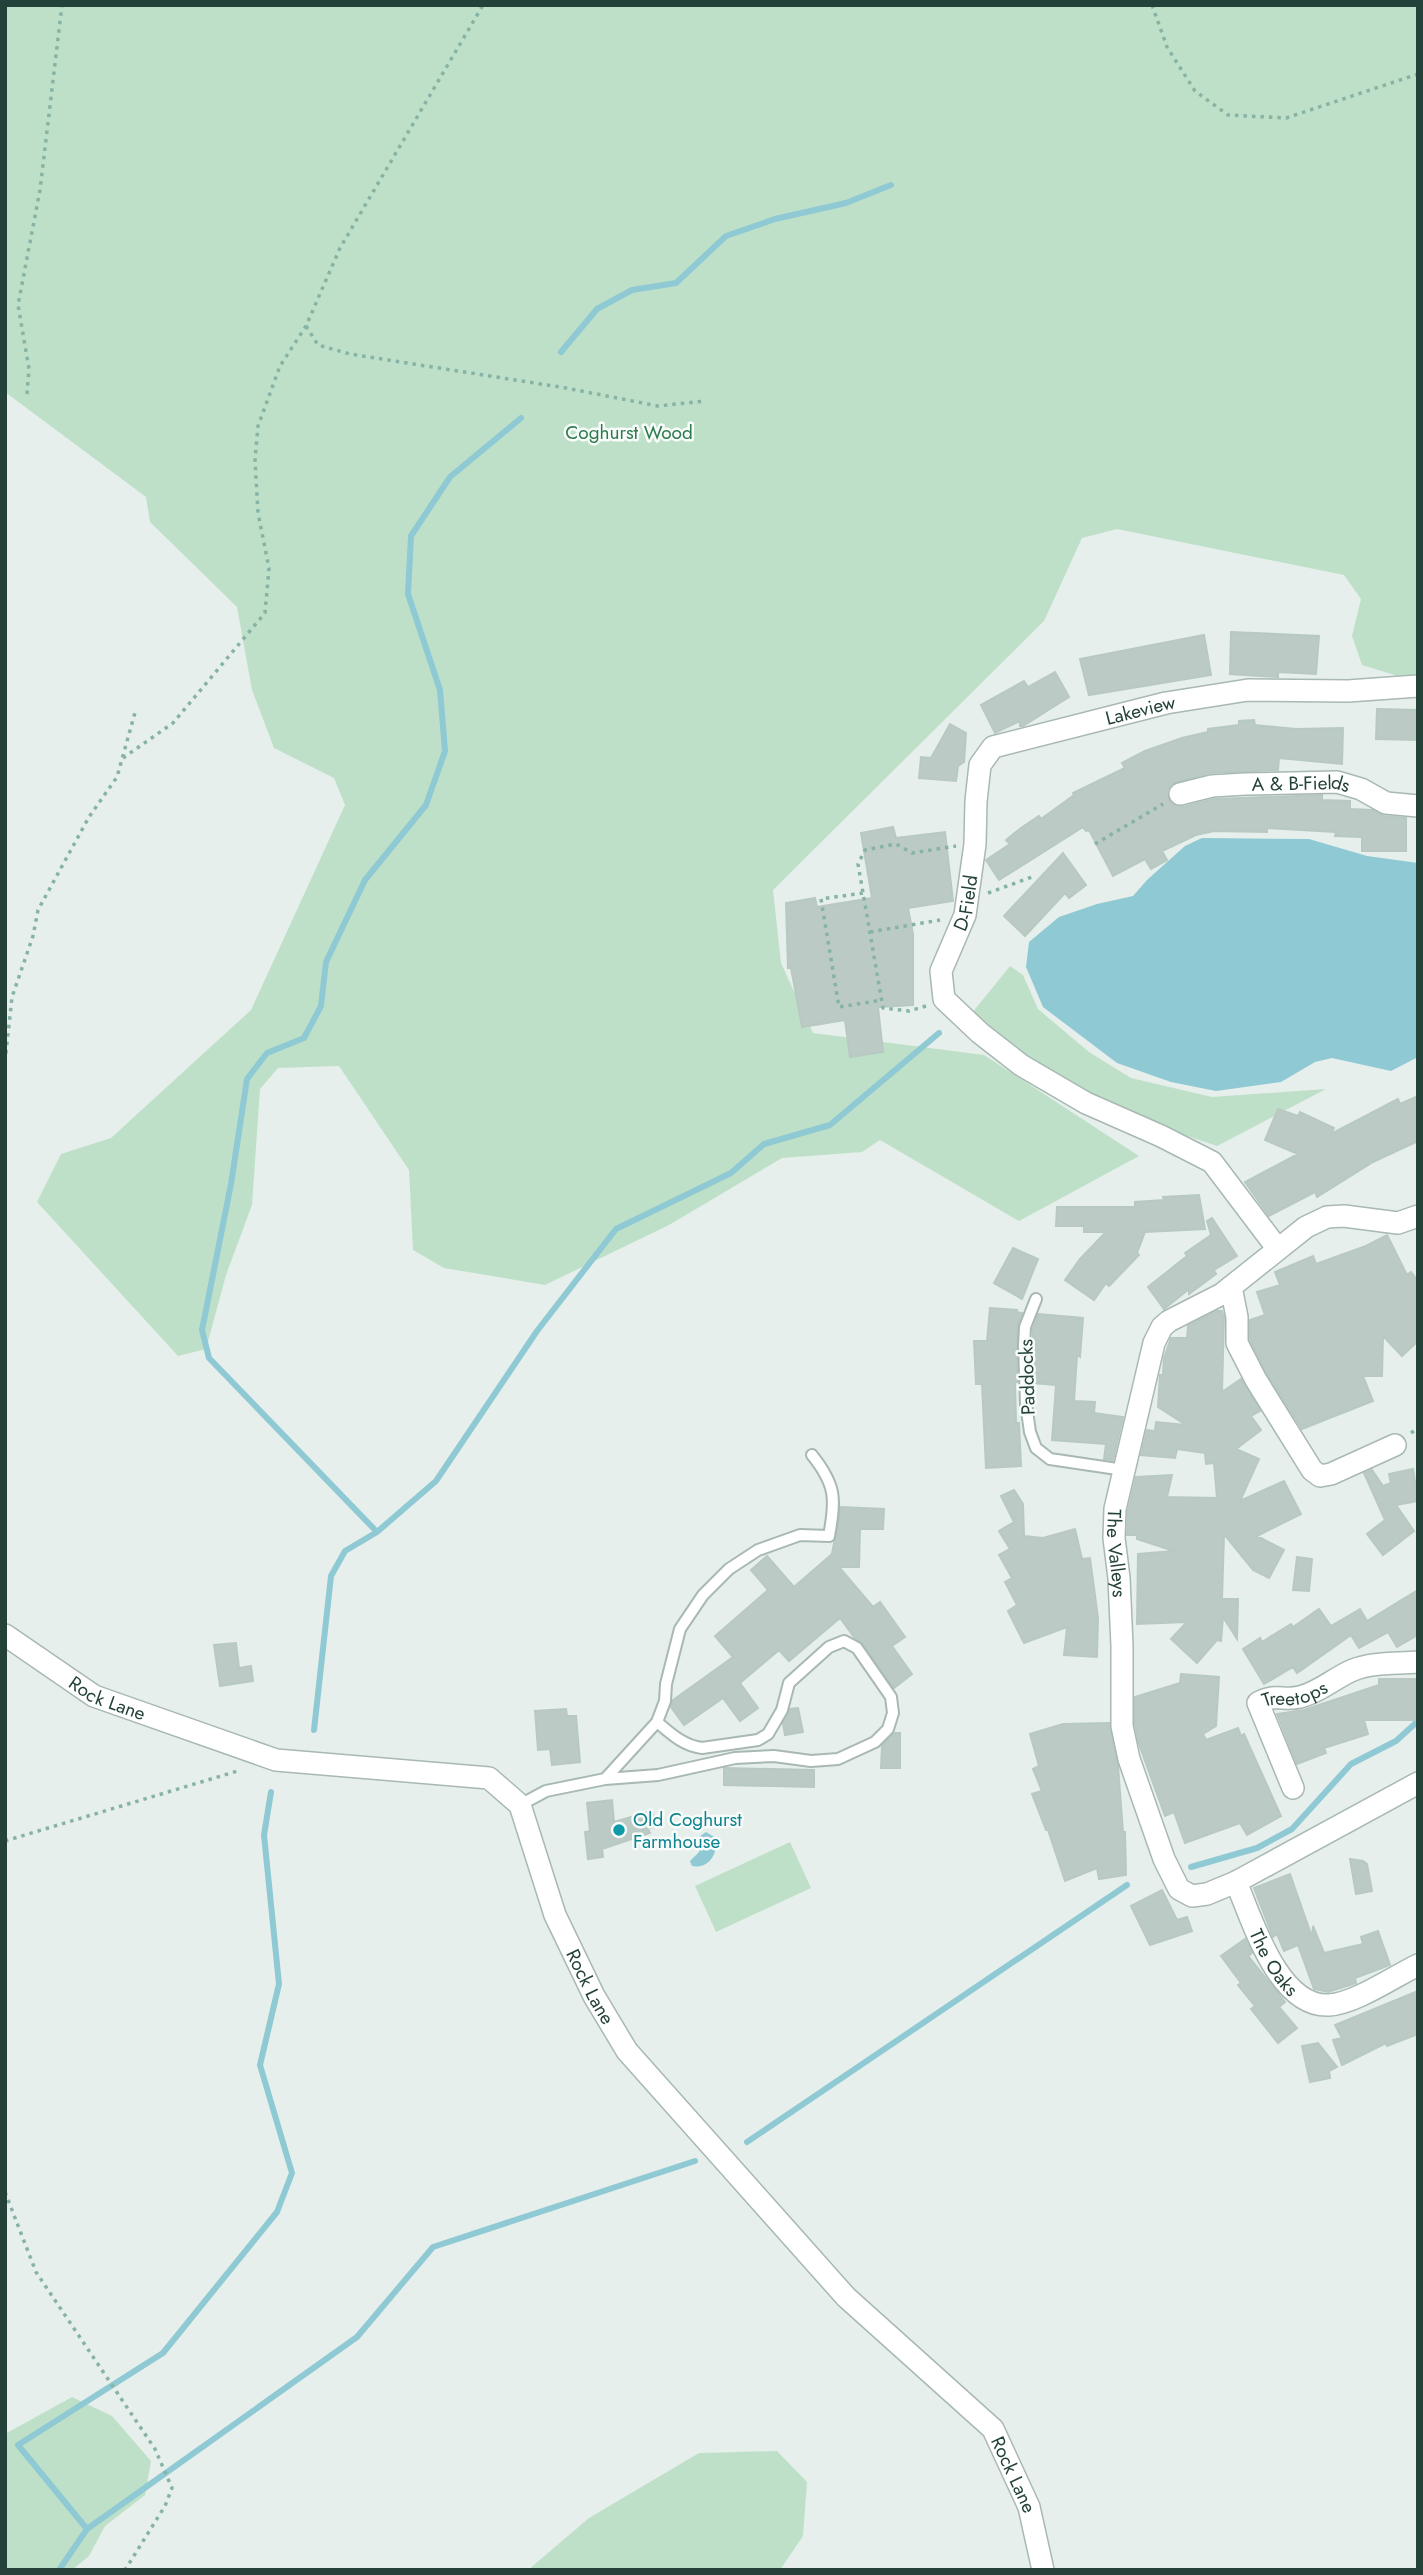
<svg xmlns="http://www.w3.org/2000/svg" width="1423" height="2575" font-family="Jost,sans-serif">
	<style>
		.green { fill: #bfe0c8 }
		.water { fill: #8ec9d4 }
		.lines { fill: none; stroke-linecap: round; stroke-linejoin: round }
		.stream { stroke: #8ec9d4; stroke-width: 6 }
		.building { fill: #bbcac4; stroke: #b8c9c2; stroke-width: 2 }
		.service-casing { stroke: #a8b8b2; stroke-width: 14 }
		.minor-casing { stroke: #a8b8b2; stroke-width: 24 }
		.tertiary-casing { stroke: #a8b8b2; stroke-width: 24 }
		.path { stroke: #86b3a5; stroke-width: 3.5; stroke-dasharray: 3.5 5; stroke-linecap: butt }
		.service { stroke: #fff; stroke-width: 10 }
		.minor { stroke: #fff; stroke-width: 21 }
		.tertiary { stroke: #fff; stroke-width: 21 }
		.culture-dot { fill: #0f9aa8; stroke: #f7fbf9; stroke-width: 2.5 }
		.labels { text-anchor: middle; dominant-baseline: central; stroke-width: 5; stroke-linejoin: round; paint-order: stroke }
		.park-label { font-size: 19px; fill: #2d7a4b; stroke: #f7fbf9 }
		.street-label { font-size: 19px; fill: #24423a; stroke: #f7fbf9 }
		.culture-label { font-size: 19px; fill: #0d838f; stroke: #f7fbf9; text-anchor: start }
	</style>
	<rect width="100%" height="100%" fill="#e6efeb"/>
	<path class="green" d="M5,5h1413v669l-14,4 -42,-13 -10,-29 9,-37 -17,-24 -227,-46 -35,9 -38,83 -271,269 8,73 32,70 171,22 155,101 -120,65 -139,-81 -18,12 -80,6 -113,67 -124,60 -101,-17 -31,-18 -4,-80 -70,-104 -61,2 -18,21 -8,116 -26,70 -20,74 -28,7 -141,-154 24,-48 50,-16 140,-128 94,-205 -11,-27 -60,-30 -22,-58 -15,-83 -87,-85 -4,-25 -141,-105z
		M1010,966l13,9 15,34 51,43 42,26 81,19 114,-8 -109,57 -153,-52 -92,-81z
		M790,1842l21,46 -95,44 -21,-46z
		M72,2397l40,19 39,45 -6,34 -40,31 -16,30 -17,14h-67v-136z
		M777,2451l30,31 -4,54 -23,34h-252l61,-52 110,-65z"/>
	<path class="water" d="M1202,838l107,1 58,17 51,7v194l-27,14 -59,-13 -17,4 -34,20 -65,9 -45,-9 -54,-19 -74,-56 -17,-40 3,-25 30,-25 38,-13 36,-8 14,-16 38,-34z
		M706,1832l10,6c2,16 -7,31 -24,28l-2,-5 9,-9 1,-16z"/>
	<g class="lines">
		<path class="stream" d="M561,352l36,-43 35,-19 44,-7 50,-47 49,-17 71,-16 45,-18
			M377,1532l-168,-174 -7,-28 29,-146 16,-105 20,-26 37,-15 17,-32 5,-44 39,-82 61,-75 19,-54 -5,-61 -32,-96 3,-58 39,-59 71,-59
			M314,1730l17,-154 14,-25 32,-19 59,-51 101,-150 79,-102 115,-56 33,-29 66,-19 109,-92
			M1191,1867l66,-19 35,-19 59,-65 45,-23 22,-20
			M747,2142l380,-257
			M87,2529l-69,-84 145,-92 114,-141 15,-39 -32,-108 19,-81 -15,-149 7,-43
			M59,2570l28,-41 270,-192 76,-90 262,-86"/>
	</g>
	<path class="building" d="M1231,632l88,4 -3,38 -38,-2v5l-48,-3z
		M1204,635l7,40 -122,20 -9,-36z
		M1055,672l14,25 -46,29h-3v-5l-25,12 -14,-28 43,-24 4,6z
		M1377,709l40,1v30l-41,-1z
		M1254,720l1,5 41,4 47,-1 -1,36 -63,-6 -1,12 -69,3 -38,11 -4,7 4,13 12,3 31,-8 108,-4v5l28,1v8l22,1 12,6 22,2v33h-44v-14l-27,-1 1,-4 -69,-4v4l-53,-1 -18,4 -34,16 5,9 -16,9 -6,-10 -32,17 -24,-46 -3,1 -3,-4 -84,53 -13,-20 24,-16 -4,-4 15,-12 18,-12 2,3 33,-24 -1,-2 52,-25 -3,-5 23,-12 37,-13 26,-6v-3l31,-4v-4z
		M950,724l16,9 -2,29 -6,4 -2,15 -37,-3 2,-21 10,1z
		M893,827l3,11 49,-6 8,69 -45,7 5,26v71l-35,2 5,45 -33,5 -5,-37 -43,7 -11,-59h-3l-2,-65 29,-5 2,9 55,-9 -11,-65z
		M1063,853l23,32 -17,13 -4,-5 -40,43 -21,-20z
		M1418,1096v45l-45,21 -56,35 -2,-5 -46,24 -24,-34 53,-28 -33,-14 13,-31 20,7 2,-4 34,16 -3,6 67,-35 2,5z
		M1199,1195l6,34 -60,3 -8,21 2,2 -30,31 -3,-3 -12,17 -29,-20 15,-21 26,-27h-22v-6h-28l1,-19h78v-5l29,-2 -1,-3z
		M1212,1218l25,38 -23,14 2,4 -27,20v-5l-25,20 -16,-22 39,-31 -2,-3 26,-18 -4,-14z
		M1387,1235l20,40 4,-3 7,9v60l-16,15 -19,-20 -1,40h-19l10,25 -71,28 -35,-55 -17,-34v-20l15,-5 -8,-23 23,-7 -5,-13 38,-16 3,8 50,-18z
		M1013,1248l25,11 -16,40 -28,-16z
		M990,1308l27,2 -1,2 6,1 -5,14v55h-2l1,41h3l2,43 -35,2 -4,-84h-6l-2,-43h13z
		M1217,1311h5l2,6 -2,75 19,-13 19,32 -9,5 10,14 -25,19 23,10 -19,42 44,-20 17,33 -44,22 27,14 -15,28 -16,-8 -29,-36 -2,65h16l-1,40 -14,-22 -2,24 -4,-1 -20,23 -26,-24 16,-17 -50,2 1,-70 36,-3 -37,-12v-4h-10l1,-24 8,-34 36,-2 -5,22 50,1 -3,-35 -8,1 -1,-11 -28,-4 -2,9 -34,-3 6,-25 8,1 1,-9 30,3 -28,-18 2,-32h3l1,-17 7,-20h16l1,-12z
		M1038,1314l45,4 -3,39 -3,-2 -3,46 21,1 -1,11 29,4 -10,43 -9,-1 2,-15 -54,-4 4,-55 -23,-2v-54z
		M1413,1469l5,32 -22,4 18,26 -31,24 -16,-21 18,-14 -21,-47 8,-3 11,16 8,-3 -2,-9z
		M1014,1490l9,14 1,32 19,2 32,-9 7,30 8,-1 8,60 -1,39 -33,-2 3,-28 -43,16 -16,-32 9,-6 -12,-23 7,-4 -13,-23 11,-6 -11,-18 15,-9 -13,-26z
		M841,1507l43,2 -1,20h-23l-1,38h-20l34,40 7,-5 25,35 -13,9 20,28 -18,14 -31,-44 -9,-7 -14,-19 -51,43 -10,-11 -39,33 18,25 -18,13 -17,-23 -39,27 -13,-18 2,-7 60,-43 -18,-21 53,-46 -17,-20 16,-14 27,31 38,-33z
		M1297,1557l15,2 -3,32 -16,-1z
		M1418,1590v45l-21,12 -9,-15 -29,16 -8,-13 -54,38 -4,-6 -29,17 -21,-35 17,-11 2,4 29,-18 2,3 26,-18 12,17 29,-17 7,12z
		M236,1643l3,25 12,-2 2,15 -33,5 -6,-41z
		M1181,1674l38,3 -3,49 -13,8 3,6 32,-12 3,8 3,-2 37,82 -34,19 -7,-12 -55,20 -11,-31 -9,4 -26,-72 -4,-19v-28l45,-14z
		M1379,1679h39v41h-54l4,14 -44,14 2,5 -29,11 -20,-50 27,-4 75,-25z
		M798,1708l5,24 -18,3 -2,-11 7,-15z
		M566,1709l1,7h9l4,46 -28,3 -2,-16 -12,1 -3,-39z
		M1109,1723l9,43 5,66h2l1,43 -27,4 -2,-11 -32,13 -17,-51h-2l-14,-36 10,-3 -9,-22 6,-3 -9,-32 33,-10z
		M895,1733h5v35h-19l1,-22z
		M724,1768l90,2v17l-90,-2z
		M612,1800l2,22 38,-11 5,15 -9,3 2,4 -48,16 1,8 -15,2 -3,-27 5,-1 -3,-28z
		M1350,1859l13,2 4,3 5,27 -16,3z
		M1290,1874l22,63 1,-11 11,27 39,-9 -2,-7 17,-6 12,34 -35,13 1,5 -28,9 -14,-3 -16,-44 -14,6 -7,-17 -4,3 -19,-49z
		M1162,1890l15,30 10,-3 5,14 -42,14 -19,-39z
		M1245,1939l7,14 -4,3 37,46 -6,5 18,21 -19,15 -27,-34 4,-3 -17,-21 3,-2 -20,-27z
		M1418,1991v43l-31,12 -1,-3 -44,22 -9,-25 9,-2 -7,-13z
		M1318,2043l19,24 -8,4 1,7 -20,4 -8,-36z"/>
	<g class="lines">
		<defs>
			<path id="service" d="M1036,1299l-11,28 -1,18 2,59 4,28 6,16 14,11 74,11
				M605,1779l53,-4 77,-17 39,-2 37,5 27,-2 37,-17 13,-13 5,-16 -2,-16 -34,-49 -13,-7 -15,6 -40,36 -7,27 -14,24 -10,6 -56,8c-18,-2 -31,-14 -45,-26
				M520,1805l26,-14 59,-12 52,-57 8,-21 1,-17 14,-55 23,-34 26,-26 29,-19 42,-15 29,1c7,-37 7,-51 -17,-81"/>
			<g id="minor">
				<path id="s1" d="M1180,794l32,-8 33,-2 92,-2 24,7 25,14 32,3"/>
				<path id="s2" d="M1418,1216l-20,7 -54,-7 -17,1 -21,10 -84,67 -53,27 -7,6 -8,16 -39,166 -1,29 5,40 3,68v80l7,33 35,100 15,30 13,7 15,-2 29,-12 182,-99"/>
				<path id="s3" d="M1277,1248l-65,-86 -51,-26 -75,-33 -65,-38 -41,-32 -36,-34 -3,-28 24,-56 2,-14 8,-57 1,-43 4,-36 13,-18 173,-44 82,-13 100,1 70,-5"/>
				<path d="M1231,1287l6,30v26l19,37 56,90 8,6 11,-2 64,-29"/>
				<path id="s4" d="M1293,1788l-35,-85c16,-10 26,-2 42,-6 20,-5 34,-19 53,-27 20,-8 43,-6 65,-8"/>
				<path id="s5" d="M1236,1882c16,37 42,126 93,123 27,-2 64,-28 89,-40"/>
			</g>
			<g id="tertiary">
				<path id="s6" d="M5,1635l89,61 182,64 213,18 31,27 35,110 39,81 33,55 219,246 147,132 36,78 14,63"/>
			</g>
		</defs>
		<use href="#service" class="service-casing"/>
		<use href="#minor" class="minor-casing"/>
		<use href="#tertiary" class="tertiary-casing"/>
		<path class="path" d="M1152,5l15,42 28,44 33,24 58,3 132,-44
			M306,326l12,19 32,9 216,34 92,18 47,-5
			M27,394l2,-25 -11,-64 22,-115 22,-185
			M123,758l50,-35 92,-110 4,-45 -11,-55 -3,-53 3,-34 22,-60 26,-40 34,-78 143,-243
			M1095,844l68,-40
			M863,893l-42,6 18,108 43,-7
			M988,893l44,-16
			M870,932l70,-12
			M926,1006l-17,5 -26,-3 -25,-144 7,-14 31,-6 16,9 44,-7
			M5,1062l7,-65 21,-61 5,-26 51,-93 28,-40 19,-68
			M1411,1433l7,-5
			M5,1841l236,-71
			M5,2192l31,80 119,177 17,39 -7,18 -40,64"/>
		<use href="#service" class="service"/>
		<use href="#minor" class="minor"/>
		<use href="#tertiary" class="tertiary"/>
	</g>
	<circle class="culture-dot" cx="619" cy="1830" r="7"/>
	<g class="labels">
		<g class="park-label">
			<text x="629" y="432">Coghurst Wood</text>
		</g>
		<g class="street-label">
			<text stroke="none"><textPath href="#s3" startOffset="838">Lakeview</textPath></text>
			<text stroke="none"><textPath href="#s1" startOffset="122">A &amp; B-Fields</textPath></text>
			<text stroke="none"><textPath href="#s3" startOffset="525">D-Field</textPath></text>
			<text transform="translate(1027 1377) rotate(-92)">Paddocks</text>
			<text stroke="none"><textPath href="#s2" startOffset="525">The Valleys</textPath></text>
			<text stroke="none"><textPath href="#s4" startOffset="130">Treetops</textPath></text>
			<text stroke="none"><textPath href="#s6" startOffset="121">Rock Lane</textPath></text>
			<text stroke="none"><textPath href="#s5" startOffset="89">The Oaks</textPath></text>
			<text stroke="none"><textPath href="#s6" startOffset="751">Rock Lane</textPath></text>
			<text stroke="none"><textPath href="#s6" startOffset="1402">Rock Lane</textPath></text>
		</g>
		<g class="culture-label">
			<text x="633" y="1819">Old Coghurst<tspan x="633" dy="22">Farmhouse</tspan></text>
		</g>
	</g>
	<rect width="1423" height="2575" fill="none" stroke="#24423a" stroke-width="14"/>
</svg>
